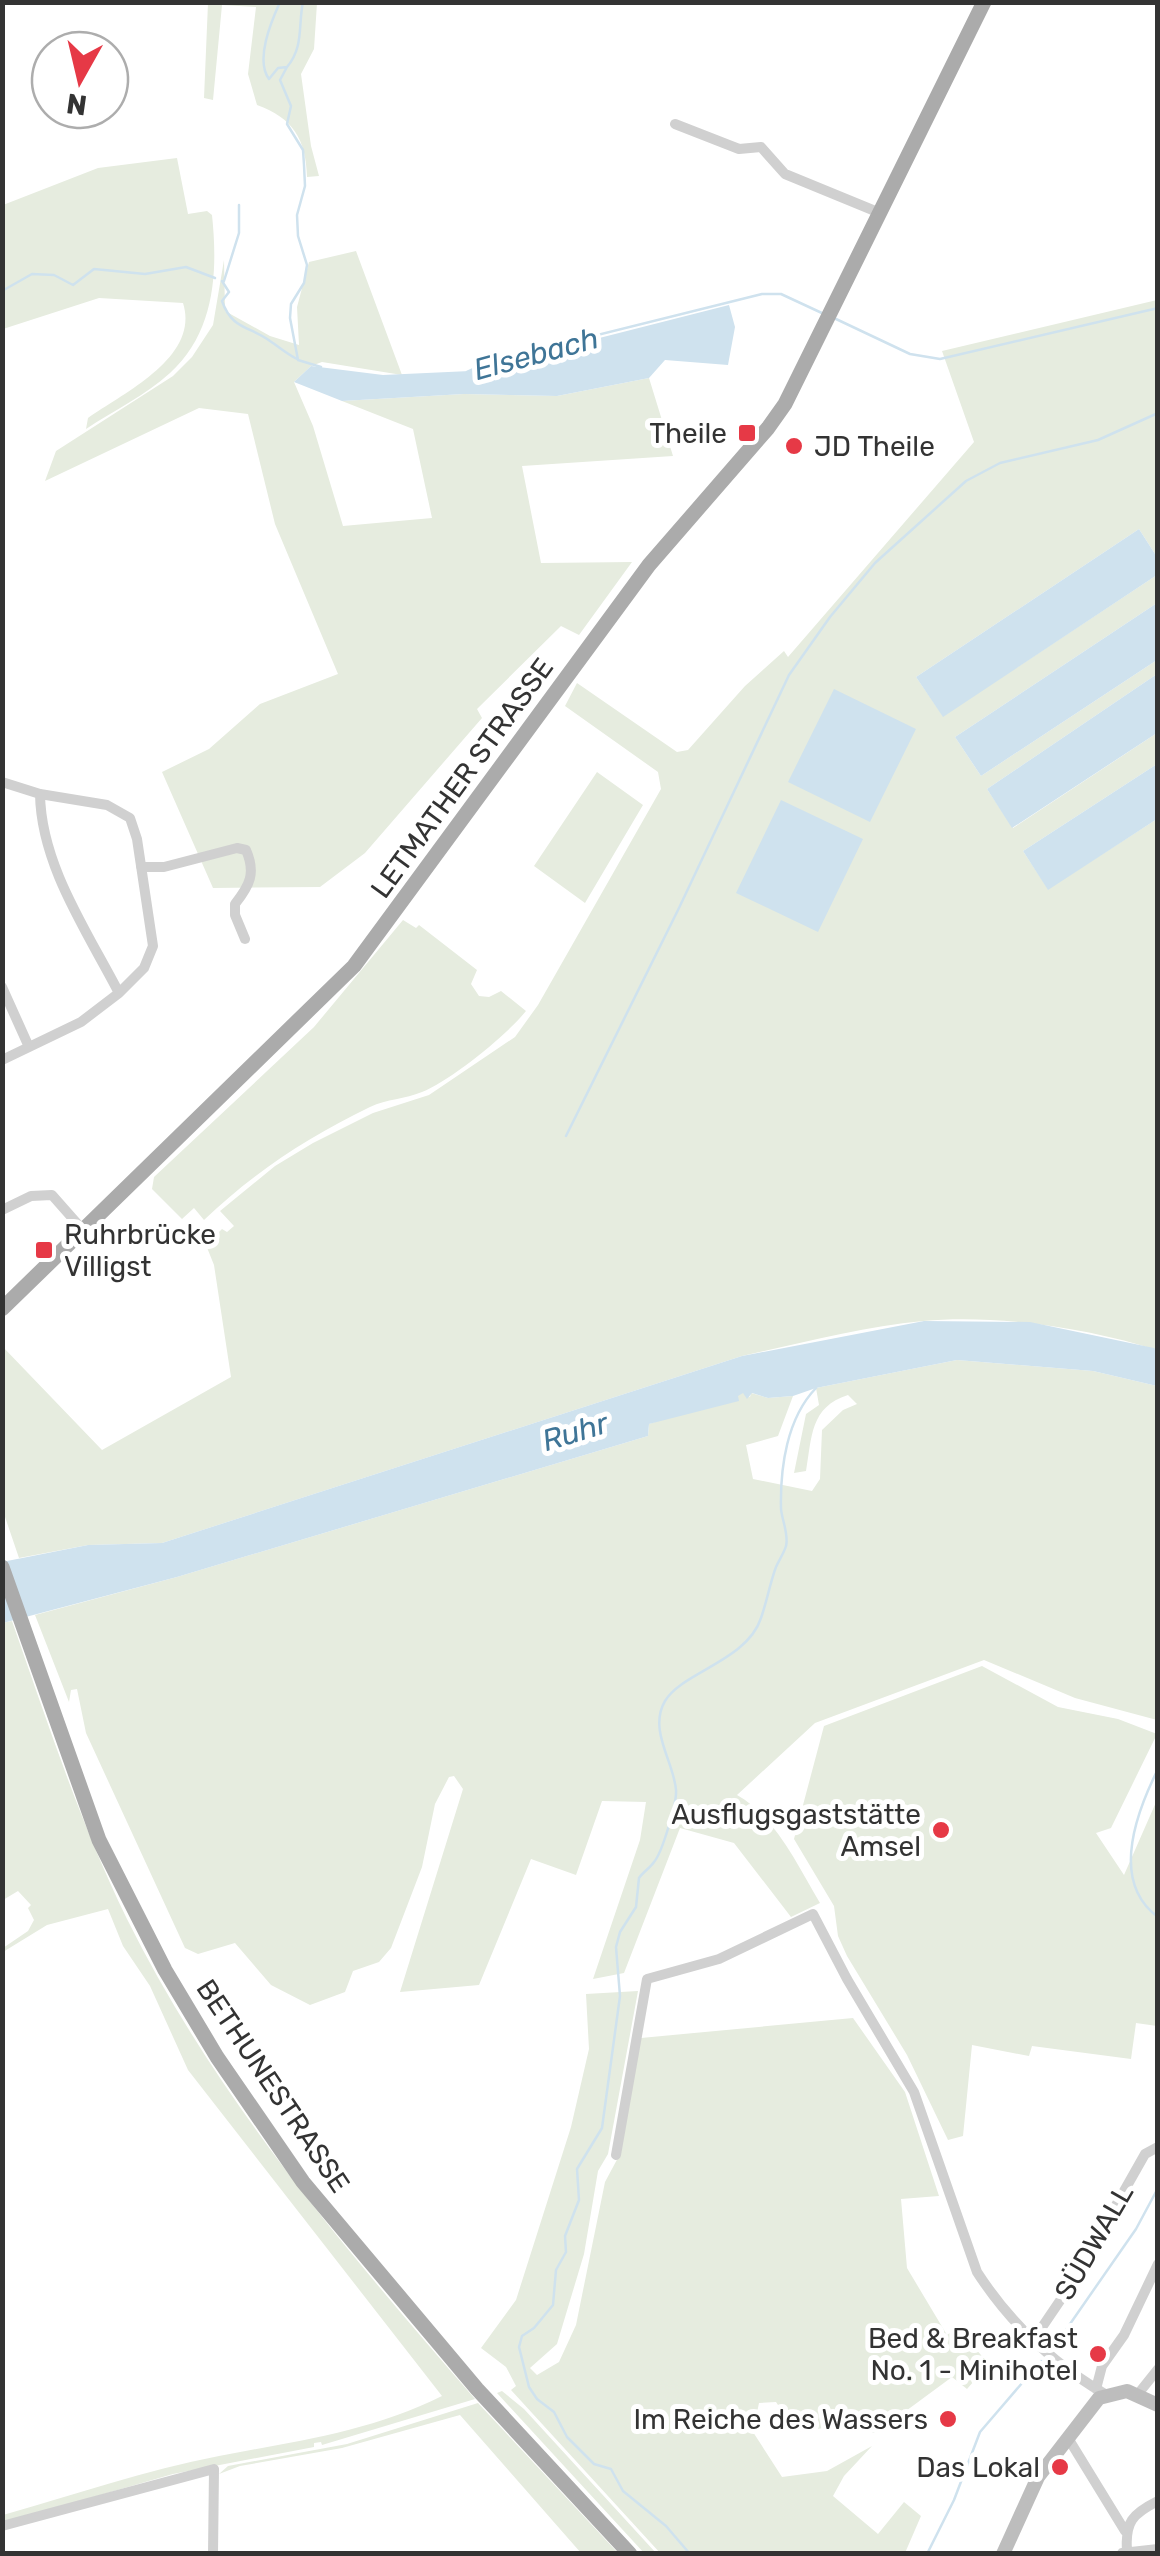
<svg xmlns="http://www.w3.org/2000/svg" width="1160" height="2556" font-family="Rubik,sans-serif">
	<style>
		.green { fill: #e6ecdf }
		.water { fill: #cfe2ee }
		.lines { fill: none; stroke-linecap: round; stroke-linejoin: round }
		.stream { stroke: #cfe2ee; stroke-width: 2.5 }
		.street { stroke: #d0d0d0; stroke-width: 10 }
		.secondary { stroke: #bdbdbd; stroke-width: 14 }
		.primary { stroke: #ababab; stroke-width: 15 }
		.poi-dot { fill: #e63946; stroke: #fff; stroke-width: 4 }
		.labels { text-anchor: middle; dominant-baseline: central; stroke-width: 10; stroke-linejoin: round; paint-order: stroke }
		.poi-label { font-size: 28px; fill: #333; stroke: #fff; text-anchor: end }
		.street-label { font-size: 28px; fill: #333; stroke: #fff }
		.water-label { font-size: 30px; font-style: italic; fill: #3f7597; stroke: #fff }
	</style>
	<rect width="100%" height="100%" fill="#fff"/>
	<path class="green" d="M208,3h109l-3,46 -13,25 10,72 8,30 -12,1c-1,-38 -14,-59 -50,-72l-9,-31 8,-67 -34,-2 -9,95 -9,-2z
		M177,158l11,56 19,-3 5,4c6,57 3,117 -42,158 -24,22 -57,38 -84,56l2,-11c37,-26 112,-61 95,-115l-84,-5 -96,31v-124l95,-37z
		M356,251l46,124 -80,-13 -11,4 -17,16 19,44 30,100 89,-8 -19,-89 -71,-28 122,-7 93,2 92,-18 24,78 -151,10 19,97 91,-1 -53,73 -18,-9 -84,83 5,9 -117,135 -45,34 -107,1 -51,-116 47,-23 51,-45 78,-30 -63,-150 -27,-110 -49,-6 -154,73 11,-30 117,-75 19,-19 21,-32 11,-65 1,51 45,25 29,9 -2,-38 12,-45z
		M1157,300v257l-18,-28 -223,148 27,39 214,-141v28l-202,134 26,39 176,-116v14l-170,115 26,39 144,-95v31l-134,87 25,38 109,-70v531c-70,-22 -161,-36 -234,-29 -61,6 -122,22 -181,35l-580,187 -74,2 -69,13 -16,-47 -1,-165 100,104 129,-73 -17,-112 -8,-20 16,-16 5,3 7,-6 -14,-15 55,-45 38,-23 60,-30 56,-18 86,-58 23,-32 123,-216 -3,-17 -93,-66 12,-23 100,69 11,-2 57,-64 39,-35 4,6 186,-215 -32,-91z
		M597,772l46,33 -58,98 -51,-37z
		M403,920l13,8 3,-3 58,45 -6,14 8,12 10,1 12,-6 25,20c-18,23 -76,70 -104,81 -17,7 -35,7 -52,15 -62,30 -116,65 -166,113l-10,-12 -12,11 -30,-30 2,-12 160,-150z
		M957,1360l136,11 64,15v334l-82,-22 -91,-38 -169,63 -78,72c39,22 60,70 83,108l-29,14 -57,-74 -54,-15 -56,145 -31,6 47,-139 6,-38 -44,-1 -26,74 -45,-16 -52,126 -79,7 63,-203 -9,-13 -5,1 -14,27 -13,63 -31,81 -12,14 -26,9 -8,21 -35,13 -39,-20 -36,-42 -37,11 -13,-6 -99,-215 -9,-44 -6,1 -2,12 -34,-87 142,-38 471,-141 1,-12 94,-32 7,5 1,-4 17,5 25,-2 -15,40 -32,9 7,34 59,12 8,-12 2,-49 21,-20 14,-6 -9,-9c-38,12 -36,42 -42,76l-12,2 12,-59 13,-9 -3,-17z
		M12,1621c35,100 68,202 115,298 89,179 218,330 348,480l-153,46 -1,-3 -7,1v4l-141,27 -170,49v-8c71,-20 143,-45 216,-59 77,-15 151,-24 223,-60l-254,-326 -38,-84 -27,-40 -15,-37 -61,16 -44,27v-4l25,-17 6,-11 -6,-12 3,-3 -13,-14 -15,9 -1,-277z
		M982,1666l76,41 60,12 39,15 -46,94 -15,5 28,42 33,-75v226l-21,-3 -5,36 -99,-13 -3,10 -57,-11 -9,91 -15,4 -41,-85 -60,-99 -9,-20 -4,-30 -40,-67 30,-113z
		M638,1991l-30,163 -10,17 -14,83 -27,90 -27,24 7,7 22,-13 17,-37 29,-143 15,-28 21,-116 212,-20 52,74 34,104 -38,3 6,69 40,67 10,-7 32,36 -22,25 -15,-12 -76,56 -38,-7 -42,6 -20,-30 -17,1 -6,29 29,45 45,-6 45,-25 -28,30 -11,20 45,38 26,-32 17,14 -16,37 -244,1 -150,-164 5,-4 -10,-19 -25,-19 35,-48 55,-173 18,-78 -3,-55z
		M502,2391l22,18 132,144h-12l-147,-160z
		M478,2403l140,150h-37l-121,-138 -118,33 -102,18 -21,8 9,-8 119,-22z"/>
	<path class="water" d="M729,305l6,22 -7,38 -63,-5 -16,18 -92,18 -93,-2 -122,7 -48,-19 17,-16 72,9 87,-4z
		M1139,529l18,28v18l-214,142 -27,-40z
		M1157,603v57l-176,116 -26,-39z
		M1157,674v59l-145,95 -25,-39z
		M834,689l82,40 -46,93 -82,-40z
		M1157,764v55l-109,71 -25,-39z
		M781,800l82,39 -45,93 -82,-39z
		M924,1321l106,1 124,26 3,2v36l-64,-15 -136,-11 -141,28 -23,8 -25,2 -16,-5 -5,6 -4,-6 -5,3 1,5 -90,23 -1,12 -471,141 -174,46 -1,-61 86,-17 74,-2 580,-187z"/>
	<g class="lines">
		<path class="stream" d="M280,2c-9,20 -25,58 -11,77l9,-11 9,-1 -7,13 11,26 -4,18 16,26 1,15 1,21 -8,29 1,21 9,29 -3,18 -13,21 -1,14 8,42 23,7
			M287,67c17,-20 11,-42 16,-65
			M222,281l7,11 -7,9c10,29 28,25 48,40 9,6 17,13 27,18
			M224,281l15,-48v-28
			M2,291l30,-17 22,1 19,10 21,-16 51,5 41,-7 29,11
			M836,319l74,35 30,5 218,-51
			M467,372l22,-10 273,-68h19l43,20
			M566,1136l113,-228 110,-233 41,-58 45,-54 91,-82 34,-18 98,-23 60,-27
			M1158,1769c-22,44 -48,113 0,148
			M1054,2347l82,-118 22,-41
			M690,2554l-24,-28 -43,-35 -12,-22 -17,-5 -27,-27 -13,-25 -17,-13 -8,-12 -10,-40 3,-11 12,-8 19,-23 3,-35 10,-18 -1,-16 14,-36 -2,-31 25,-41 18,-132 -4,-49 4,-15 16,-25 3,-29c4,-6 11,-10 15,-16 8,-9 23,-59 22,-72 -2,-28 -28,-60 -11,-89 17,-29 82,-40 96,-83 6,-17 9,-35 15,-51 3,-7 8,-14 10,-21 3,-11 -4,-26 -5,-37 -1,-42 6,-91 35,-121
			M927,2554l27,-54 26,-68 61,-71"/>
		<path class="street" d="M675,124l64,25 22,-2 24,27 95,39
			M2,782l38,12 67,11 23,13 7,21 16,107 -9,22 -25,25 -38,29 -79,38
			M40,794c1,71 47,137 79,199
			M141,867h23l73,-19 9,2c10,23 4,35 -11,54v11l10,24
			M2,987l27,60
			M2,1210l29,-14 21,-1 30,34
			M616,2155l31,-176 72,-20 94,-45 34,65 67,113 63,180c33,51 75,91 128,122
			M1032,2342l40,-59 73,-129 13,-7
			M1096,2389l6,-23 22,-31 34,-71
			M1138,2394l20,-25
			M1068,2438l57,93
			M2,2526l212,-57 -1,85
			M1127,2551c-2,-29 5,-37 31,-50
			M1122,2553l36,-4"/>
		<path class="secondary" d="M1003,2554l35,-77 61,-79 28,-7 31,14"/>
		<path class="primary" d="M2,1309l352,-343 295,-401 119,-137 17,-24 199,-402
			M2,1567l97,273 66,130 52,87 86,125 174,207 153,165"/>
	</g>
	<g class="poi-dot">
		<rect x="737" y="423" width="20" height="20" rx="5"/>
		<circle cx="794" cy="446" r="10"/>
		<rect x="34" y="1240" width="20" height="20" rx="5"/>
		<circle cx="941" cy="1830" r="10"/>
		<circle cx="1098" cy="2354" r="10"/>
		<circle cx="948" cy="2419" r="10"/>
		<circle cx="1060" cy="2467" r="10"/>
	</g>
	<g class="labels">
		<g class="poi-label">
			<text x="727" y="433">Theile</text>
			<text x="814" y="446" text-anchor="start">JD Theile</text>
			<text x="64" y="1234" text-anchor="start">Ruhrbrücke<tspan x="64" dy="32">Villigst</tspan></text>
			<text x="921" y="1814">Ausflugsgaststätte<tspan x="921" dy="32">Amsel</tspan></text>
			<text x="1078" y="2338">Bed &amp; Breakfast<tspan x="1078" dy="32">No. 1 - Minihotel</tspan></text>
			<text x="928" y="2419">Im Reiche des Wassers</text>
			<text x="1040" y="2467">Das Lokal</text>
		</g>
		<g class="street-label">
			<text transform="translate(462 778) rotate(-54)">LETMATHER STRASSE</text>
			<text transform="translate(273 2086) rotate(56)">BETHUNESTRASSE</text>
			<text transform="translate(1094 2242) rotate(-60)">SÜDWALL</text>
		</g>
		<g class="water-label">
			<text transform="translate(536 354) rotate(-15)">Elsebach</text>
			<text transform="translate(575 1432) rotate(-17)">Ruhr</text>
		</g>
	</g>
	<rect width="1160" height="2556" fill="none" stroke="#333333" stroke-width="10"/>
	<g transform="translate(80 80) rotate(188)"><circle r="48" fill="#ffffff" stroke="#adadad" stroke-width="2.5"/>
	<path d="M0-8L18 38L0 25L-18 38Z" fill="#e63946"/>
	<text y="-15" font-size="28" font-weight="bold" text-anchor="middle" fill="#333333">N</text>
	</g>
</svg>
